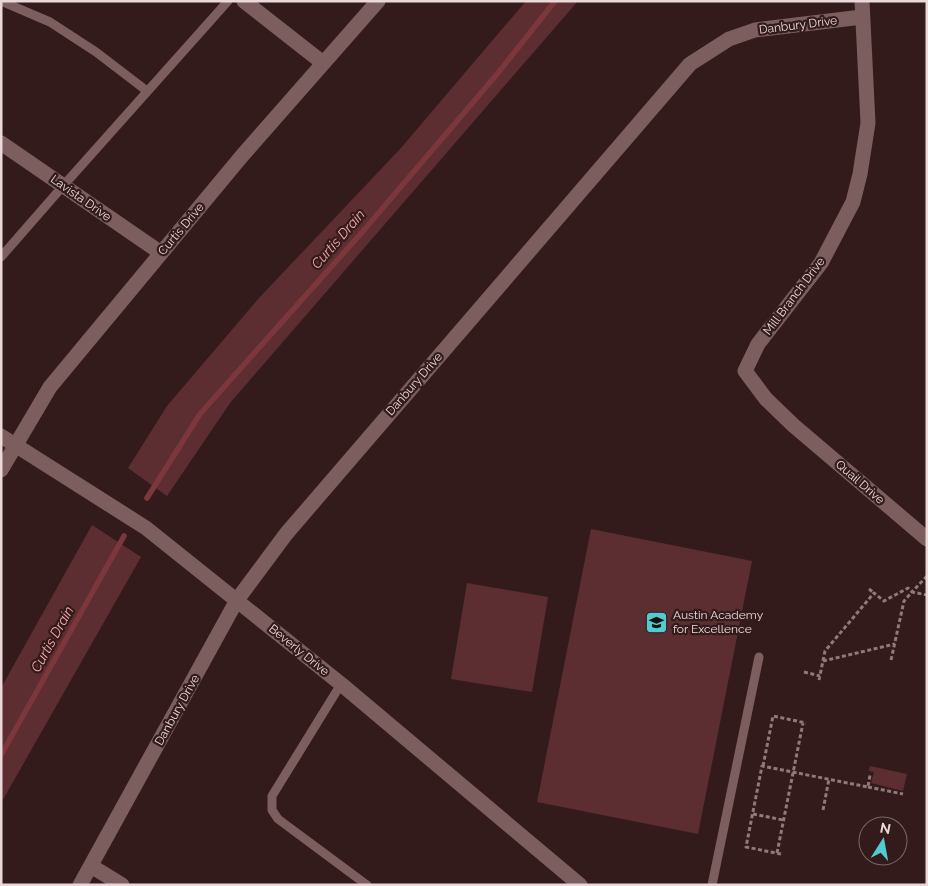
<svg xmlns="http://www.w3.org/2000/svg" width="928" height="886" font-family="Raleway,sans-serif">
	<style>
		.green { fill: #5c2e31 }
		.lines { fill: none; stroke-linecap: round; stroke-linejoin: round }
		.stream { stroke: #7c373d; stroke-width: 5.5 }
		.path { stroke: #8f7a7b; stroke-width: 3; stroke-dasharray: 4 2.5; stroke-linecap: butt }
		.service { stroke: #7c5e5f; stroke-width: 9 }
		.minor { stroke: #7c5e5f; stroke-width: 15 }
		.tertiary { stroke: #7c5e5f; stroke-width: 15 }
		.labels { text-anchor: middle; dominant-baseline: central; stroke-width: 4.5; stroke-linejoin: round; paint-order: stroke }
		.street-label { font-size: 12px; fill: #ebd9d9; stroke: #331b1c }
		.poi-label { font-size: 12px; fill: #ebd9d9; stroke: #331b1c; text-anchor: start }
		.water-label { font-size: 14px; font-style: italic; fill: #fda8ab; stroke: #331b1c }
	</style>
	<rect width="100%" height="100%" fill="#331b1c"/>
	<path class="green" d="M526,1h52l-348,402 -63,93 -39,-28 39,-62 92,-108 142,-150z
		M92,525l49,32 -140,246v-115z
		M591,529l161,32 -54,273 -161,-32z
		M467,583l81,14 -16,95 -81,-13z
		M870,766l37,8 -4,17 -32,-8 3,-11 -5,-1z"/>
	<g class="lines">
		<path class="stream" d="M147,498l53,-84 164,-184 134,-157 57,-72
			M1,755l123,-219"/>
		<path class="path" d="M869,589l5,4
			M891,660l13,-59 8,-9 15,3
			M823,661l72,-17
			M804,672l16,4
			M819,680l6,-29 49,-58 10,8 24,-13 4,4 15,-16
			M763,766l10,-50 33,7
			M868,787l35,7
			M823,810l6,-31
			M753,814l30,6
			M777,853l26,-130
			M781,854l-35,-7 16,-81 106,21 2,-12h-2"/>
		<path class="service" d="M1,1l49,21 46,30 51,39
			M1,257l62,-71 165,-185
			M341,684l-69,112v14l6,9 89,66
			M712,885l47,-228"/>
		<path class="minor" d="M244,1l79,62
			M862,1l6,122 -8,51 -7,28 -32,61 -63,81 -13,27 21,28 27,26 134,114
			M1,143l160,110
			M1,470l49,-83 191,-230 137,-156
			M91,866l31,19
			M80,885l157,-285 49,-66 404,-470 39,-25 26,-9 107,-13"/>
		<path class="tertiary" d="M1,436l145,92 195,156 239,201"/>
	</g>
	<defs>
		<symbol id="school-square" viewBox="-11 -11 22 22"><rect x="-9" y="-9" width="18" height="18" rx="4" fill="#52cdcf" stroke="#331b1c"/><path d="M0-5L7-2L0 1L-7-2ZM-4 1L0 2.5L4 1V4Q0 6-4 4Z" fill="#111"/></symbol>
	</defs>
	<g fill-rule="evenodd">
		<use href="#school-square" x="644" y="610" width="25" height="25"/>
	</g>
	<g class="labels">
		<g class="street-label">
			<text transform="translate(798 25) rotate(-7)">Danbury Drive</text>
			<text transform="translate(81 198) rotate(35)">Lavista Drive</text>
			<text transform="translate(181 229) rotate(-50)">Curtis Drive</text>
			<text transform="translate(794 296) rotate(-53)">Mill Branch Drive</text>
			<text transform="translate(414 384) rotate(-49)">Danbury Drive</text>
			<text transform="translate(860 482) rotate(41)">Quail Drive</text>
			<text transform="translate(299 650) rotate(39)">Beverly Drive</text>
			<text transform="translate(177 710) rotate(-61)">Danbury Drive</text>
		</g>
		<g class="poi-label">
			<text x="673" y="615">Austin Academy<tspan x="673" dy="14">for Excellence</tspan></text>
		</g>
		<g class="water-label">
			<text transform="translate(338 239) rotate(-49)">Curtis Drain</text>
			<text transform="translate(52 639) rotate(-61)">Curtis Drain</text>
		</g>
	</g>
	<rect width="928" height="886" fill="none" stroke="#ebd9d9" stroke-width="5"/>
	<g transform="translate(883 841) rotate(11)"><circle r="24" fill="#331b1c" stroke="#7d6768"/>
	<path d="M0-4L9 19L0 12L-9 19Z" fill="#52cdcf"/>
	<text y="-8" font-size="14" font-weight="bold" text-anchor="middle" fill="#ebd9d9">N</text>
	</g>
</svg>
